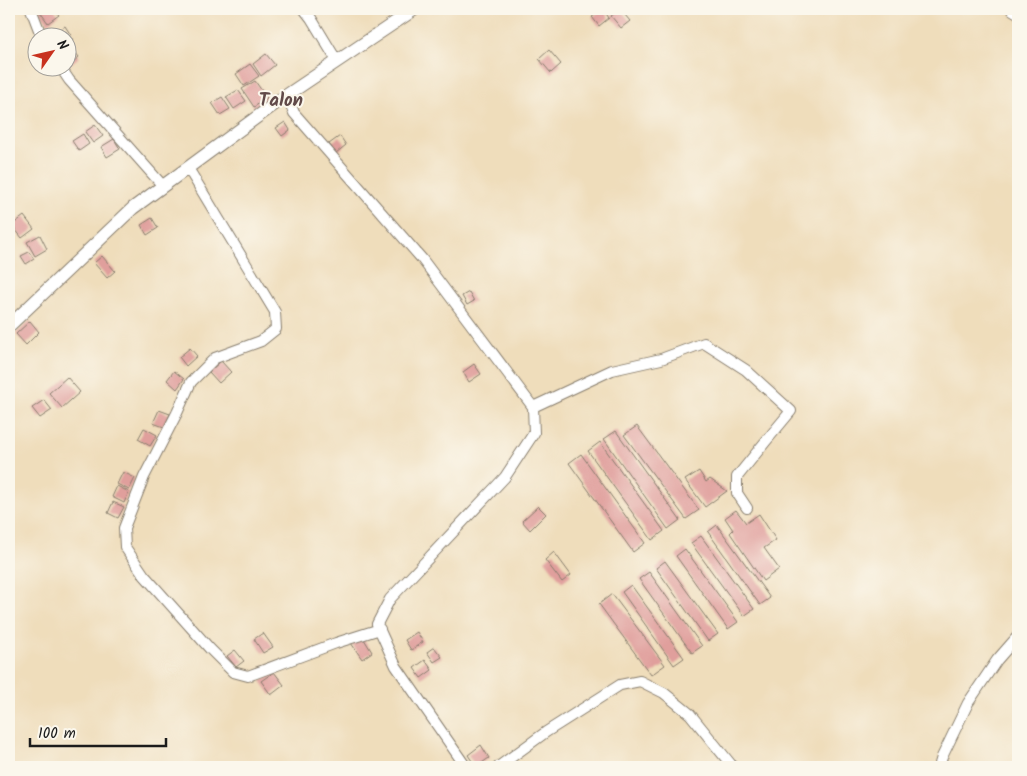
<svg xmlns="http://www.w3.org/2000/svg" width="1027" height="776" font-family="Kalam,sans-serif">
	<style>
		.building { fill: #e09f9c }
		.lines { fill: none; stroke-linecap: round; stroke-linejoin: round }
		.minor-casing { stroke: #867c6c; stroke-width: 12 }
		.tertiary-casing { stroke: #867c6c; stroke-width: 14 }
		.minor { stroke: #fff; stroke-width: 10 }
		.tertiary { stroke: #fff; stroke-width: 12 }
		.labels { text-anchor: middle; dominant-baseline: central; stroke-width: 4; stroke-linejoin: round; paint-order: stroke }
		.quarter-label { font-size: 19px; font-weight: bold; fill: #614a49; stroke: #fbf7ec }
	</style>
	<rect width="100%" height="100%" fill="#fbf7ec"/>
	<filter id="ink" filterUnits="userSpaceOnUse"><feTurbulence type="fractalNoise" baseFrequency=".02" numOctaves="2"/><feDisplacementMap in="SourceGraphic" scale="10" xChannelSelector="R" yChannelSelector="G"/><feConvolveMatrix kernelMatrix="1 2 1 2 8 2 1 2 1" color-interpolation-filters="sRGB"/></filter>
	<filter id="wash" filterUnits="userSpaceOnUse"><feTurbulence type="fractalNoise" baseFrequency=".0096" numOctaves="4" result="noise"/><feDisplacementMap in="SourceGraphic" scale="20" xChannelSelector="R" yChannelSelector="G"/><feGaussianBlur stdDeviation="1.12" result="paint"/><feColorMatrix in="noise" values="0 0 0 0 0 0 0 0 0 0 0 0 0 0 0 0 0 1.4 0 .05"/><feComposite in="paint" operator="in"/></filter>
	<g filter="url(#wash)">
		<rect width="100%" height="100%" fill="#efddbb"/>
		<g id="blocks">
			<path class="building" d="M38,9h16l5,6 -11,8z
				M603,9l6,9 -10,8 -7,-9z
				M620,9l10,12 -9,7 -10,-12z
				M65,26l9,14 -6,5v-7h-8l-4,-6z
				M71,47l8,10 -11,9v-16z
				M549,50l12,14 -10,9 -12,-14z
				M266,54l9,11 -14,11 -8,-12z
				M250,64l9,12 -15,10 -8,-12z
				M255,81l12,17 -13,9 -12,-18z
				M238,90l8,11 -12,8 -8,-12z
				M222,97l8,12 -10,6 -8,-12z
				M285,122l5,8 -8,6 -6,-8z
				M95,125l8,11 -10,7 -8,-11z
				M83,134l6,10 -10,7 -7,-10z
				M340,136l6,9 -10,8 -7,-9z
				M114,139l6,10 -13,8 -6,-10z
				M24,216l10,13 -12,9 -10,-13z
				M152,218l6,10 -11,7 -6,-10z
				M40,235l7,14 -12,7 -8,-14z
				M29,252l5,7 -8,5 -5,-8z
				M102,256l13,15 -8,7 -13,-15z
				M469,292l5,9 -7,4 -5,-9z
				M30,321l9,11 -13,13 -10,-11z
				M190,348l7,8 -11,10 -7,-9z
				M221,361l10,11 -12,11 -10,-11z
				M474,364l7,10 -12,8 -6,-10z
				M174,371l10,8 -7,10 -10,-9z
				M67,377l13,15 -18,16 -13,-15z
				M44,400l8,10 -12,8 -8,-10z
				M159,410l11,4 -6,13 -11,-4z
				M637,426l62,84 -13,9 -62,-84z
				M144,428l13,7 -7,11 -12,-7z
				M616,431l64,89 -12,9 -64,-90z
				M600,442l64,89 -12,9 -64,-89z
				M581,454l64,89 -12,9 -64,-89z
				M699,471l7,11 4,-3 17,12 -22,16 -20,-27z
				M123,472l12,6 -6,12 -12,-6z
				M117,486l12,6 -5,11 -12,-6z
				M113,502l11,5 -6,11 -10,-5z
				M538,506l8,8 -16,16 -8,-9z
				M736,510l10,13 13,-9 17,26 -12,8 15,21 -16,12 -33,-48 3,-3 -8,-12z
				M717,525l53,73 -10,7 -52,-73z
				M701,536l53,73 -10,7 -53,-73z
				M685,549l53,73 -10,7 -52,-73z
				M554,552l17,23 -9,7 -17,-22z
				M665,561l53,73 -10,7 -52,-73z
				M649,572l53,74 -10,7 -53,-74z
				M631,585l53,73 -10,7 -52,-73z
				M612,594l53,71 -14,10 -52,-71z
				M417,632l6,10 -12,8 -6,-10z
				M263,633l10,14 -10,6 -9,-14z
				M362,636l10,16 -10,7 -11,-16z
				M434,647l8,10 -8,5 -7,-10z
				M235,650l9,11 -8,6 -9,-11z
				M425,660l7,10 -11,8 -7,-10z
				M274,672l10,13 -13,10 -10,-14z
				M481,745l8,13 -13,9 -8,-12z"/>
		</g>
	</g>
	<g filter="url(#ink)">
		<use href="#blocks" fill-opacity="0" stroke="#867c6c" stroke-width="1"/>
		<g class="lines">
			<defs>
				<path id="minor" d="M31,9l8,21 4,8
					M304,9l7,9 26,43
					M61,68l8,12 94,106
					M287,95l7,18 128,146 111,148 1,26 -29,44 -115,122 -13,25 19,42 70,101
					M183,171l8,2 84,139 1,17 -15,12 -46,17 -24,24 -14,31 -33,64 -20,51 1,19 19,28 66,74 23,23 15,4 88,-33 44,-14
					M533,407l79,-37 49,-11 43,-16 42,27 45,41 -25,30 -29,36v16l10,15
					M498,767l48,-35 74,-47 20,-4 24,12 26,21 43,53
					M939,767l3,-10 26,-54 29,-43 21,-24"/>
				<path id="tertiary" d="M1013,9l5,3
					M9,326l124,-118 154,-113 128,-86"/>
			</defs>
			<use href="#minor" class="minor-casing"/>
			<use href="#tertiary" class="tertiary-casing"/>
			<use href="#minor" class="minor"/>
			<use href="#tertiary" class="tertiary"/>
		</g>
	</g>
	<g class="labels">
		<g class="quarter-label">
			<text x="281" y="101">Talon</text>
		</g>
	</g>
	<rect width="1027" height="776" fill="none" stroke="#fbf7ec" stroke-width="30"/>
	<g transform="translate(52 52) rotate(56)"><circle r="24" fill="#fbf7ec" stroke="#a29f99"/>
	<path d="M0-4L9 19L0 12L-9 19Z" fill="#c8321e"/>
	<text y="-8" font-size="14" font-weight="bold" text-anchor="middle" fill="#1c1c1c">N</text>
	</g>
	<path d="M30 738v8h136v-8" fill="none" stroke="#1c1c1c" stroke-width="2.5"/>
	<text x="38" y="738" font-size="15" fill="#1c1c1c" stroke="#fbf7ec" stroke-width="4" paint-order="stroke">100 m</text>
</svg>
